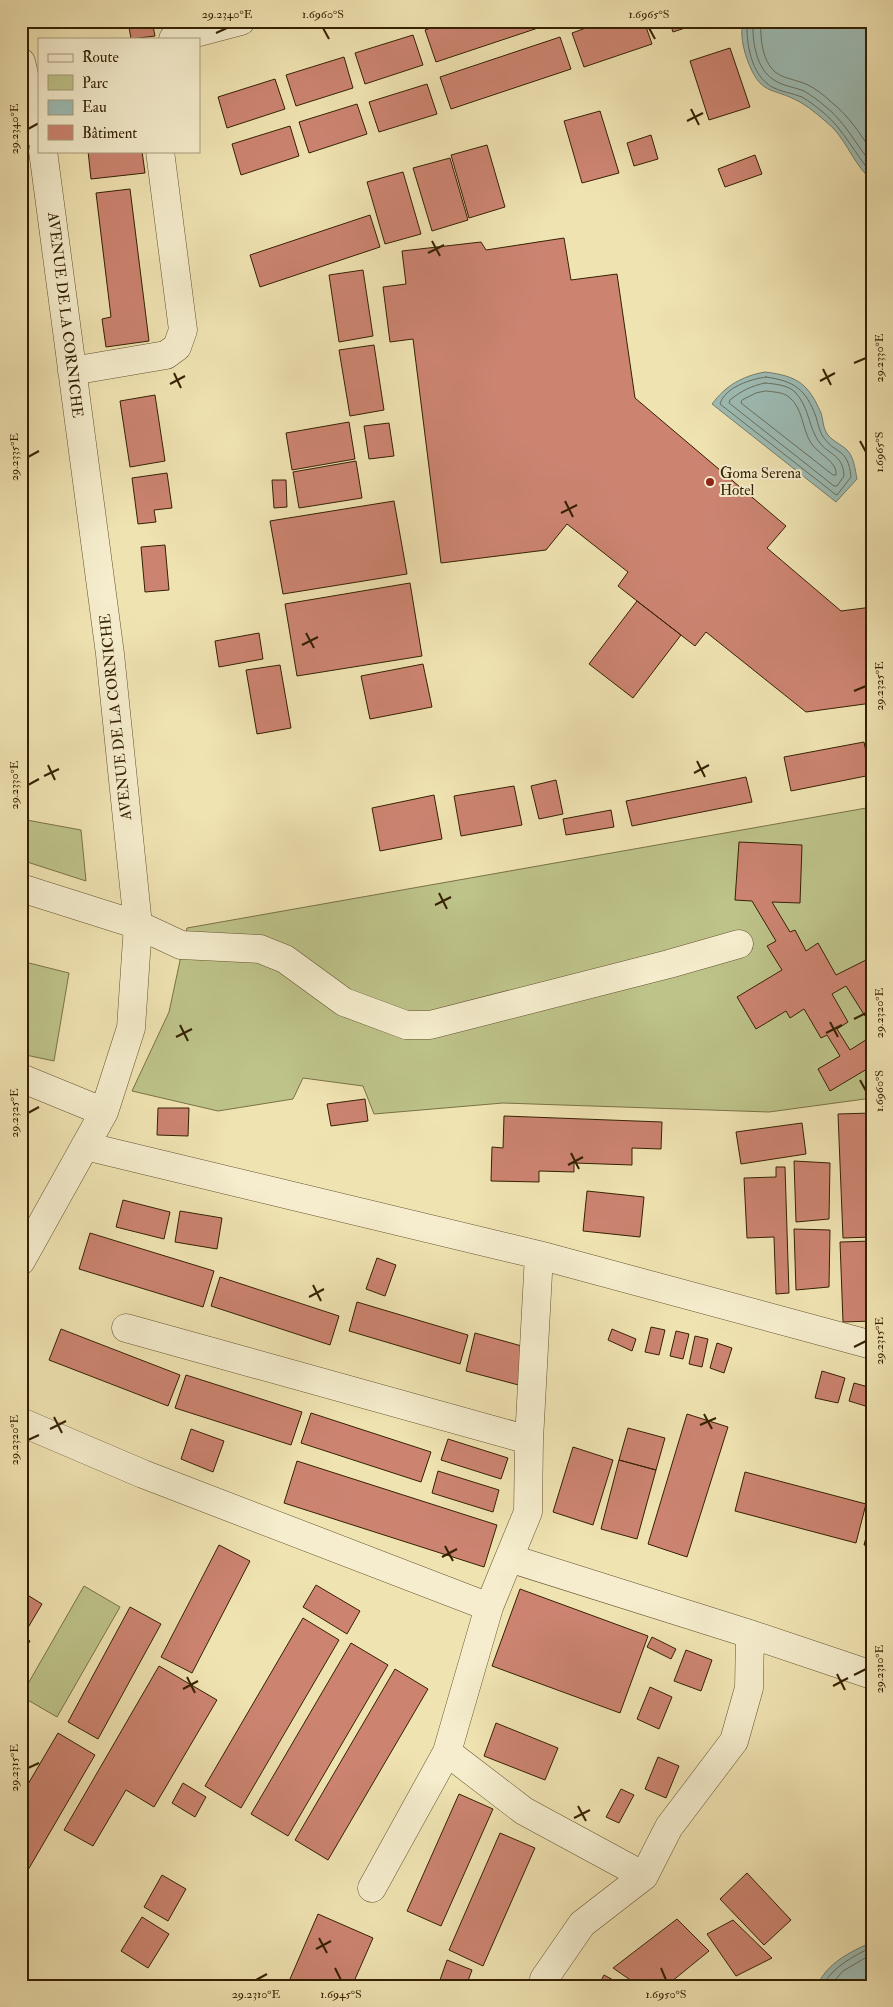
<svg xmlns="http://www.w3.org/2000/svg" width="893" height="2007" font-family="'IM FELL Double Pica',serif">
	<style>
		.green { fill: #bdc389; stroke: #797246 }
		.water { fill: #9dbcb5; stroke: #737e6d }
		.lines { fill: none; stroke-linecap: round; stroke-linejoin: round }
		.shore { stroke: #696e5c; stroke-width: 1 }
		.building { fill: #cc8471; stroke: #352102 }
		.minor-casing { stroke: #64522e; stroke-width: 29 }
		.minor { stroke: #f5edcd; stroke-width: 28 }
		.ticks { fill: none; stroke: #352102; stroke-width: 2 }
		.poi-dot { fill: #8f2418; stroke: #f5edcd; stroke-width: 2 }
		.labels { text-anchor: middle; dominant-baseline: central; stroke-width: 4; stroke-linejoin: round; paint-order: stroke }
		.street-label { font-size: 15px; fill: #352102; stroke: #f5edcd }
		.poi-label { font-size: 15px; fill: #352102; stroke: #f5edcd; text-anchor: start }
		.neatline { fill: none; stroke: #352102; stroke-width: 2 }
		.ticks-label { font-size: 12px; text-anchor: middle; fill: #352102 }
	</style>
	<rect width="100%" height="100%" fill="#f0e3b2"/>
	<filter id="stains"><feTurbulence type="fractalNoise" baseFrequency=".004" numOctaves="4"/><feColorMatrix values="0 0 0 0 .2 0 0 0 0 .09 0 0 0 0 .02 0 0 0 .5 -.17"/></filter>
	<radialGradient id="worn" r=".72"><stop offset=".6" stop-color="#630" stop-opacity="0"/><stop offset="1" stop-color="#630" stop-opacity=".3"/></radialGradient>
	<path class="green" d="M872,807v291l-103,14 -266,-9 -129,11 -11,-28 -60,-8 -10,21 -75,12 -86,-20 37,-79 18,-84z
		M21,819l60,11 5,51 -65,-21z
		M21,961l48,12 -15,88 -33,-7z
		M84,1586l36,21 -63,110 -36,-21z"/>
	<path class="water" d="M743,21h129v159c-17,-14 -24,-36 -39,-52 -10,-9 -21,-19 -33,-26 -29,-16 -39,-5 -53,-43 -4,-12 -7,-25 -4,-38z
		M765,372c32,4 43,11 56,41 2,6 2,14 5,19 5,9 14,11 21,18 7,7 8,19 10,29l-21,23 -124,-98c14,-19 31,-28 53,-32z
		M872,1942v44h-55c10,-23 33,-34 55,-44z"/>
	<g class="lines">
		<path class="shore" d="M747,21c-1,22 4,54 25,66 9,5 20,6 30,10 7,4 15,10 22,16 20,17 31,41 48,61
			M753,21c-1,20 3,48 21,59 9,6 20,7 30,11 7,4 15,10 22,16 20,16 30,38 46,57
			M761,21c-1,17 1,39 14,51 9,7 23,8 33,13 8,4 16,10 22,16 18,14 30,32 42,51
			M766,377c28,4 40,12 50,40 2,6 3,13 6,18 13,21 26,11 29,42l-14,18 -2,-1 -115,-90c5,-17 31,-25 46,-27z
			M765,383c10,1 23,2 30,9 13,14 13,30 21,45 10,19 27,15 28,39l-7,10h-3l-105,-83 1,-3c11,-9 21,-14 35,-17z
			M766,391c7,1 17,1 23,6 14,11 13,32 22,46 7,11 27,19 25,32h-3l-92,-72 1,-3 14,-7z
			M822,1986c12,-20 30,-29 50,-39
			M830,1986l13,-15 29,-17"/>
	</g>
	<path class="building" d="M128,21h24l3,15 -24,3z
		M451,21h105v1l-120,40 -11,-32z
		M605,21h39l8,23 -68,23 -12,-34z
		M669,21h37l-33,11z
		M413,35l10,30 -58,19 -10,-31z
		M560,37l11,32 -120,40 -11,-32z
		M730,48l20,59 -41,13 -19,-59z
		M344,57l9,31 -57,18 -10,-31z
		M275,79l10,30 -58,19 -9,-31z
		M427,84l10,30 -58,18 -10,-30z
		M357,104l10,30 -58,19 -10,-31z
		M600,111l19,62 -37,10 -18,-62z
		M290,126l9,30 -58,19 -9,-31z
		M651,135l7,24 -24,7 -7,-23z
		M487,145l18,62 -36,11 -18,-63z
		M88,151h54l3,22 -54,6z
		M755,155l7,19 -37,13 -7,-18z
		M450,158l18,62 -36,11 -19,-63z
		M403,172l18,62 -36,10 -18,-62z
		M130,189l19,152 -43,6 -4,-28 9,-2 -15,-124z
		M370,215l10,32 -120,40 -10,-32z
		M564,238l7,42 46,-6 18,124 151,128 -19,22 74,63 31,-4v96l-66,9 -100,-80 -11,14 -58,-45 -19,-15 10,-14 -61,-48 -21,26 -105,13 -28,-224 -23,3 -7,-55 23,-3 -4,-33 79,-9 5,8z
		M363,270l10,66 -34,6 -10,-67z
		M374,345l10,65 -34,6 -11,-66z
		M155,395l10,66 -35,6 -10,-66z
		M349,422l6,37 -63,11 -6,-37z
		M389,423l5,33 -25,3 -5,-33z
		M356,461l6,37 -63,10 -6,-36z
		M167,473l5,35 -18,2 2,12 -18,2 -6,-46z
		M272,480h14l1,27 -13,1z
		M394,501l13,73 -124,20 -13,-73z
		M165,545l4,45 -24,2 -4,-45z
		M410,583l12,73 -125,20 -12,-72z
		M637,601l44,34 -48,63 -44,-34z
		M259,633l4,26 -44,8 -4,-26z
		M423,664l9,43 -62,12 -9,-43z
		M280,665l11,63 -34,6 -11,-64z
		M864,742l7,33 -80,16 -7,-34z
		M746,777l6,25 -120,24 -6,-25z
		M556,780l7,34 -24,5 -8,-33z
		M514,786l8,39 -61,11 -7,-40z
		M434,795l8,44 -62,12 -8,-43z
		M611,810l3,17 -48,8 -3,-16z
		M739,842l63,3 -2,58 -28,-1 18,30 5,-2 11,21 12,-8 18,32 36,-18v55l-7,4 -19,-30 -14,8 16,28 -11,7 13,21 22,-14v30l-42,25 -12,-22 22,-13 -13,-21 -6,3 -17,-29 -14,9 -4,-7 -30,18 -19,-32 45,-27 -15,-24 9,-5 -24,-40 -17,-1z
		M365,1099l3,22 -37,5 -4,-22z
		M158,1108h31l-1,28 -31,-1z
		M871,1113l1,124 -29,1 -5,-124z
		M504,1116l158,6 -1,27 -29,-1v17l-58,-2v9l-35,-1v11l-48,-1 1,-34 11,1z
		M802,1123l4,31 -65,10 -5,-32z
		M794,1161l36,2 -1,56 -33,3z
		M776,1167h9l4,126 -13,1 -2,-57 -27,1 -3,-60 32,-1z
		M587,1191l57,6 -4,40 -57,-6z
		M123,1200l47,12 -6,27 -48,-12z
		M180,1211l42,7 -5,31 -42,-7z
		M794,1229l36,1 -1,57 -33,3z
		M90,1233l124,38 -11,36 -124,-38z
		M872,1241v80l-29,1 -3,-80z
		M377,1258l19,7 -11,31 -19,-7z
		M220,1277l119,39 -9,29 -119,-39z
		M357,1302l111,33 -8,29 -111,-33z
		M651,1327l14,3 -6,25 -14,-3z
		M61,1329l119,46 -12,31 -119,-46z
		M612,1329l24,10 -4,12 -24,-11z
		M676,1331l13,3 -6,25 -13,-3z
		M475,1333l61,17 -10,37 -60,-16z
		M695,1336l13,3 -6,28 -13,-3z
		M717,1343l15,5 -8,25 -14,-5z
		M822,1371l23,7 -7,25 -23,-5z
		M186,1375l116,37 -11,33 -116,-37z
		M854,1383l18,5v20l-23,-7z
		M311,1413l120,39 -10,30 -120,-39z
		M687,1414l41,13 -41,130 -39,-13z
		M628,1428l37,10 -9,32 -37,-10z
		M191,1429l33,12 -11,31 -32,-13z
		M448,1439l60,19 -7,21 -60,-19z
		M573,1447l40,13 -20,65 -40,-13z
		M619,1460l37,10 -19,69 -36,-10z
		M297,1461l200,64 -13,42 -200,-64z
		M438,1471l61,19 -6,22 -61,-19z
		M745,1472l121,32 -10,39 -121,-32z
		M872,1515v32l-8,-2z
		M219,1545l31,16 -58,112 -31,-16z
		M316,1585l44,26 -13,23 -44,-27z
		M520,1589l128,47 -28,77 -128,-47z
		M21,1591l21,13 -16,27 -5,-3z
		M130,1607l31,17 -63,115 -30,-17z
		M303,1618l36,22 -98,168 -36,-22z
		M21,1636l9,5 -9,15z
		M652,1637l24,12 -5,10 -24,-12z
		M351,1643l37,22 -100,171 -37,-22z
		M686,1650l26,10 -11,31 -27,-10z
		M159,1666l58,34 -63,107 -28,-17 -33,56 -29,-16z
		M395,1669l33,20 -100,171 -33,-20z
		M650,1687l22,10 -13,32 -22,-10z
		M496,1723l62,25 -13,32 -61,-24z
		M58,1733l37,22 -74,127v-86z
		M658,1757l21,9 -13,32 -21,-9z
		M183,1783l23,14 -11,20 -23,-14z
		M621,1789l13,6 -15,28 -13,-6z
		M459,1794l34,15 -52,117 -34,-15z
		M500,1833l35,15 -52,118 -34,-16z
		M747,1873l44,47 -27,25 -44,-46z
		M162,1875l24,14 -18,32 -24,-14z
		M318,1914l55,24 -21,48h-65z
		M142,1917l27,17 -21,34 -27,-17z
		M677,1919l32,32 -43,35h-27l-26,-18z
		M733,1920l39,38 -36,18 -29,-42z
		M447,1960l25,10 -6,16h-12l-14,-6z
		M604,1975l20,11h-26z"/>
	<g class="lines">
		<defs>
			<path id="minor" d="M173,39l68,-18
				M21,62l18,73
				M72,371l94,-16 11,-8 6,-17 -23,-179
				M21,888l117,37 43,20 79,4 25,10 59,43 62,23h24l239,-61 70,-20
				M21,1078l83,34
				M85,1146l454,109 333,90
				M21,1261l83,-149 27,-84 7,-103 -28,-271 -67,-503
				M126,1328l403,112
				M21,1422l122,52 346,133 -42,145 -75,136
				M509,1558l19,-46 1,-72 10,-185
				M489,1607l20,-49 241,76 122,41
				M447,1752l77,59 120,65
				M544,1979l38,-55 62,-48 25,-49 65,-86 15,-53 1,-54"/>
		</defs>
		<use href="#minor" class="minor-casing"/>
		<use href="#minor" class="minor"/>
	</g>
	<path class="ticks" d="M323,28l6,11M649,28l6,11M216,33l11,-5M691,109l8,16M687,121l16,-8M28,129l11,-6M432,241l8,15M428,253l16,-8M854,363l12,-5M823,369l8,16M174,373l7,15M820,381l15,-8M170,384l15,-8M860,441l6,11M28,457l11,-6M565,501l8,16M561,513l16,-8M306,633l8,15M302,645l16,-8M854,691l12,-5M697,761l8,16M48,765l7,15M694,773l15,-8M44,776l15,-7M28,785l11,-6M439,893l8,16M435,905l16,-8M854,1019l12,-6M830,1022l8,15M180,1025l8,16M826,1033l16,-8M176,1037l16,-8M860,1080l6,11M28,1113l11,-6M571,1153l8,16M568,1165l15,-8M313,1285l8,16M309,1297l15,-8M854,1347l12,-6M704,1414l8,15M54,1417l8,16M700,1425l16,-7M50,1429l16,-8M28,1440l11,-5M445,1546l8,15M442,1557l15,-8M837,1674l8,16M854,1675l12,-6M187,1677l8,16M833,1686l15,-8M183,1689l15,-8M28,1768l11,-5M578,1806l8,15M574,1818l16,-8M319,1938l8,15M316,1949l15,-8M335,1968l6,12M661,1968l5,12M256,1980l11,-6"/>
	<circle class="poi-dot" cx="710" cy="482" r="5"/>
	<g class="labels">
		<g class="street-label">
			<text transform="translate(65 315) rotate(83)">AVENUE DE LA CORNICHE</text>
			<text transform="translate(116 717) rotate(-96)">AVENUE DE LA CORNICHE</text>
		</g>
		<g class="poi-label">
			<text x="720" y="473">Goma Serena<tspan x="720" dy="17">Hotel</tspan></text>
		</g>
	</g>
	<rect width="893" height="2007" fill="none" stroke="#f0e3b2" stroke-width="55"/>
	<rect x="38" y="38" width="162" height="115" fill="#f5edcd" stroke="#a89b7c"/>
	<rect x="48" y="54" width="25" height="8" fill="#f5edcd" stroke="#a89b7c"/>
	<text x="82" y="62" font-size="15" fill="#352102">Route</text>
	<rect x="48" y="75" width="25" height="15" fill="#bdc389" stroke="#a89b7c"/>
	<text x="82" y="88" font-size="15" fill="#352102">Parc</text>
	<rect x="48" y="100" width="25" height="15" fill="#9dbcb5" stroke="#a89b7c"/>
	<text x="82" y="112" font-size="15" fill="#352102">Eau</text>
	<rect x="48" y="125" width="25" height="15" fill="#cc8471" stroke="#a89b7c"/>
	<text x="82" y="138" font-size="15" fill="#352102">Bâtiment</text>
	<rect x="28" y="28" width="838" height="1952" class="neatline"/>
	<g class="ticks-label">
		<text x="227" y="18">29.2340°E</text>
		<text x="323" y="18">1.6960°S</text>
		<text x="649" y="18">1.6965°S</text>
		<text transform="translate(14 129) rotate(-90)" y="4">29.2340°E</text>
		<text transform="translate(879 358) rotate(-90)" y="4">29.2330°E</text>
		<text transform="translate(879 452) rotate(-90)" y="4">1.6965°S</text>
		<text transform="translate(14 457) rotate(-90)" y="4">29.2335°E</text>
		<text transform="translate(879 686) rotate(-90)" y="4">29.2325°E</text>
		<text transform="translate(14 785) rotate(-90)" y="4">29.2330°E</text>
		<text transform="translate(879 1013) rotate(-90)" y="4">29.2320°E</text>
		<text transform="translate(879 1091) rotate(-90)" y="4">1.6960°S</text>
		<text transform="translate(14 1113) rotate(-90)" y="4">29.2325°E</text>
		<text transform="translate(879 1341) rotate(-90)" y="4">29.2315°E</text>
		<text transform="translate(14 1440) rotate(-90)" y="4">29.2320°E</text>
		<text transform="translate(879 1669) rotate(-90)" y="4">29.2310°E</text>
		<text transform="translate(14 1768) rotate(-90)" y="4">29.2315°E</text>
		<text x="256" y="1998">29.2310°E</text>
		<text x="341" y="1998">1.6945°S</text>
		<text x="666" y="1998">1.6950°S</text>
	</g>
	<rect width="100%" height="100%" filter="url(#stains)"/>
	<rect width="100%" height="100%" fill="url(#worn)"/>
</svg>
